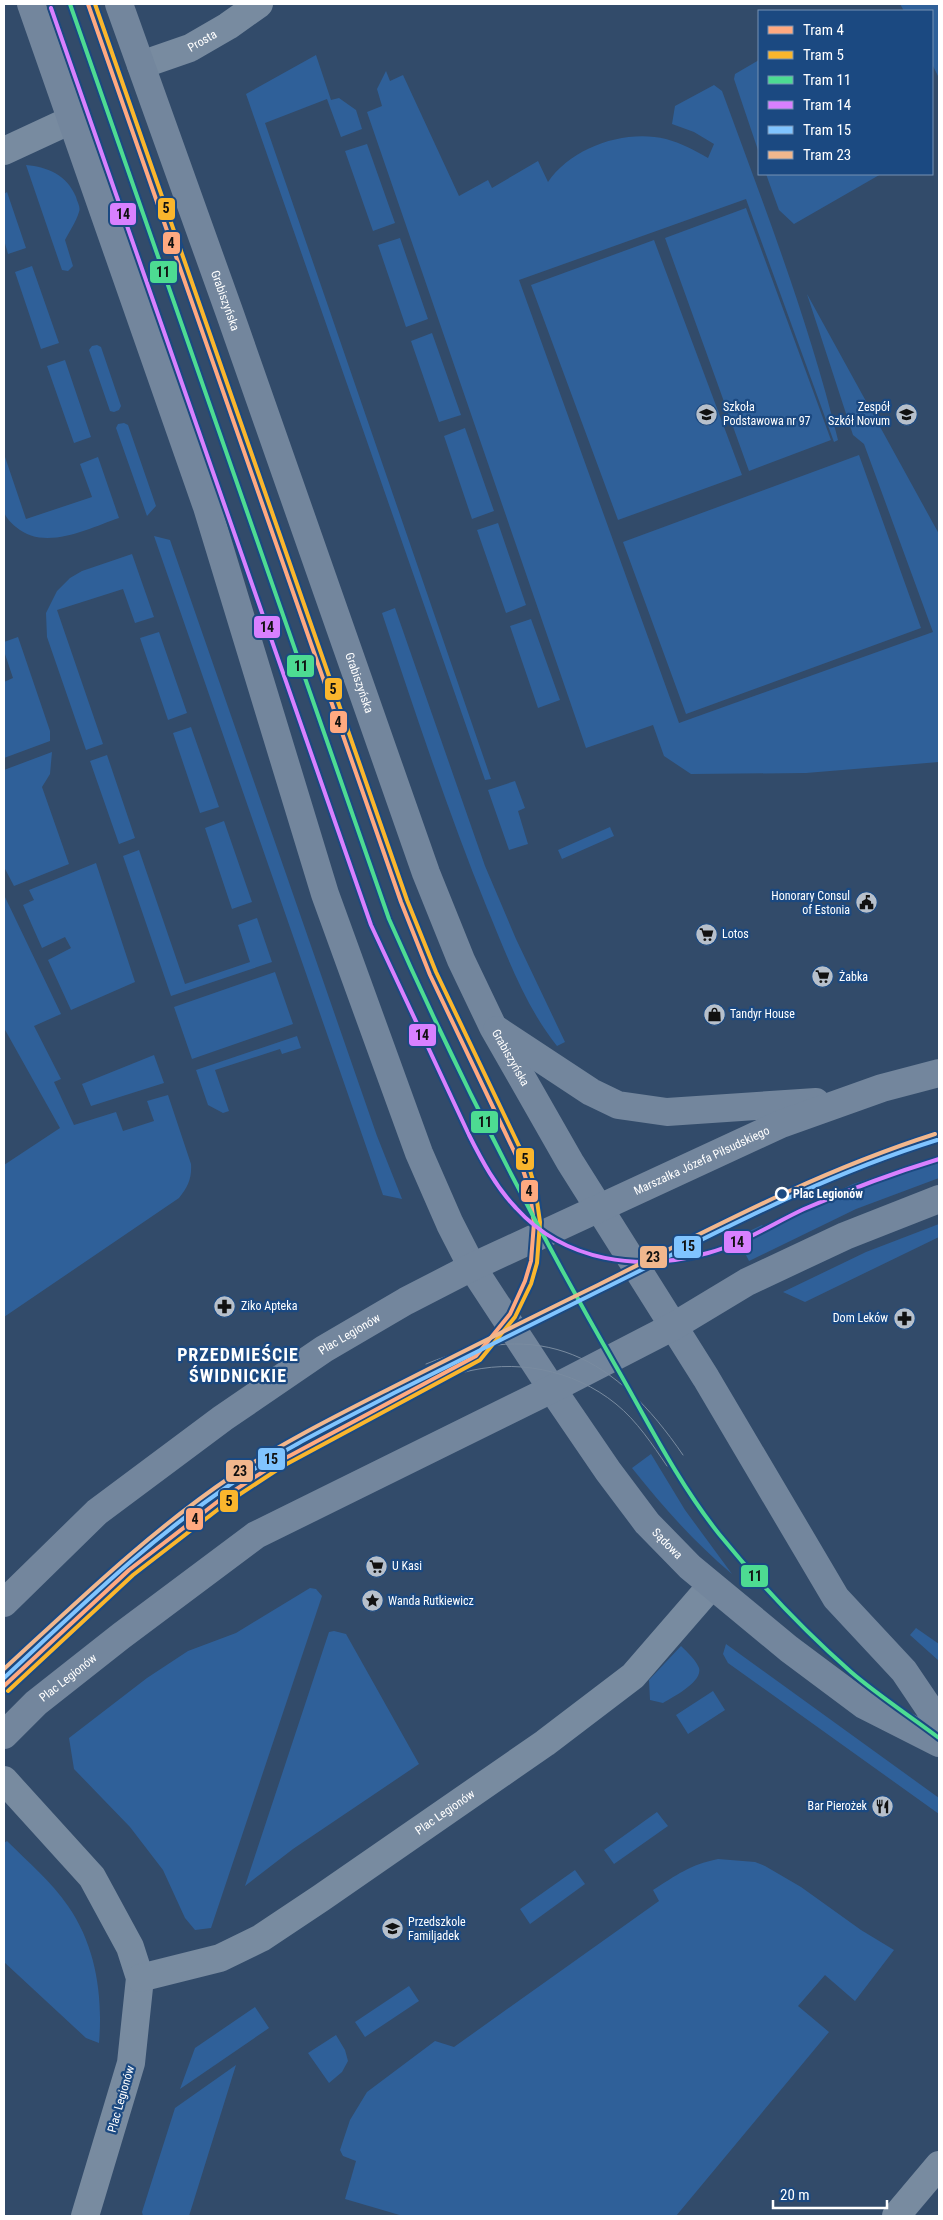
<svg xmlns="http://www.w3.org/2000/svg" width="943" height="2220" font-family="'Roboto Condensed',sans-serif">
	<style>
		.green { fill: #2f6099 }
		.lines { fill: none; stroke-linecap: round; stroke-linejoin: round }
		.street { stroke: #788ba0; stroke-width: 28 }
		.secondary { stroke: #73869d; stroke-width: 28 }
		.tram { stroke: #798ba0; stroke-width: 1 }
		.tram-1-casing { stroke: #1b4981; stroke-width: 8 }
		.tram-2-casing { stroke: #1b4981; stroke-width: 8 }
		.tram-3-casing { stroke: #1b4981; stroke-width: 8 }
		.tram-4-casing { stroke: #1b4981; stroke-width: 8 }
		.tram-5-casing { stroke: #1b4981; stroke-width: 8 }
		.tram-6-casing { stroke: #1b4981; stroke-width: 8 }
		.tram-1 { stroke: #ffa980; stroke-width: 4 }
		.tram-2 { stroke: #fab62d; stroke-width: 4 }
		.tram-3 { stroke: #4ddb92; stroke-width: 4 }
		.tram-4 { stroke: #d880ff; stroke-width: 4 }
		.tram-5 { stroke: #80c4ff; stroke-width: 4 }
		.tram-6 { stroke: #f1b78d; stroke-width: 4 }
		.stop-dot { fill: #1b4981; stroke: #fff; stroke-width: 2.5 }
		.labels { text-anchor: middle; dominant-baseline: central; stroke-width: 4.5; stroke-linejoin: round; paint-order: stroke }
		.street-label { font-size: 12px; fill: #fff; stroke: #1b4981 }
		.poi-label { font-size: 12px; fill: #fff; stroke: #1b4981; text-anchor: start }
		.stop-label { font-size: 12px; font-weight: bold; fill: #fff; stroke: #1b4981; text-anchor: start }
		.district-label { font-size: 18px; font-weight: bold; letter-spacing: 1px; fill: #fff; stroke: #1b4981 }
		.line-badge { stroke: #1b4981; stroke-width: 2 }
		.pale-badge-label { font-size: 14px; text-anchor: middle; font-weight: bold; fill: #111 }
	</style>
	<rect width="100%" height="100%" fill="#324b6a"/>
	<path class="green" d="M900,4h39v74l-7,-14v-53h-28z
		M316,55l15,45 8,-2 17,12 6,19 -21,8 -14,-38 -62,24 226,656 -6,1 -239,-686z
		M759,60v93l-25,-74 1,-5z
		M386,71l4,10 13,-6 56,121 29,-16 4,8 46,-27 10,21c24,-35 77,-53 118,-43 15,4 28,11 42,19l6,-14 -20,-12 -22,-8 3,-18 39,-21 8,6c42,115 87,230 116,349l-4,2 -88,-243 -227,81 160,443 254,-91 -69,-188 -11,-9 -46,-141 132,240v228l-133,11 -115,1 -27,-18 -11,-31 -67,23 -219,-636 15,-6 -5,-17z
		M367,144l28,79 -22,8 -28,-80z
		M26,165c22,2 41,10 50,32 1,5 5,10 3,15 -3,10 -10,20 -14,28l8,26 -5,5 -6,-1z
		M766,174h115l-87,50 -15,-14z
		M7,192l19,56 -18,6 -4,-14v-46z
		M746,208l85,232 -82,31 -84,-233z
		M400,238l28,81 -22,8 -28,-82z
		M654,240l88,235 -124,45 -87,-235z
		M32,266l27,77 -18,6 -26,-77z
		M432,333l29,82 -22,7 -28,-81z
		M97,345l4,2 20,59 -2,4 -5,2 -4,-1 -21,-61 3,-4z
		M65,360l26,77 -17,6 -27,-77z
		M124,423l4,2 28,81 -9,10 -31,-88 2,-4z
		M465,428l29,83 -22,8 -28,-83z
		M4,454l22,65 66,-22 -12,-33 18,-7 21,61c-30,10 -74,34 -103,9 -5,-4 -10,-9 -12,-15 -3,-12 0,-44 0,-58z
		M859,455l62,173 -235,86 -63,-172z
		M498,523l28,82 -20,8 -29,-83z
		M154,536l16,4 207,596 25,63 -19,-4z
		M132,554l22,63 -19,6 -12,-34 -66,21 46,134 -17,6 -39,-113 -1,-24 11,-22 13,-13 12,-7z
		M395,608l90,258 31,73 49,103 -8,4c-32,-40 -50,-90 -70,-138 -39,-96 -72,-196 -105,-295z
		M531,619l29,81 -22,8 -28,-82z
		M159,632l28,81 -19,7 -28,-82z
		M18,637l32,94v10l-46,17v-76l9,-4 -9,-27v-9z
		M191,727l28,80 -19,6 -27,-80z
		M52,752l-2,22 -8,13 27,77 -55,22 -10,-19v-97z
		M107,755l28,83 -16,6 -29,-83z
		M515,781l10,27 -7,3 10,33 -19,6 -21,-60z
		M224,821l28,81 -20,7 -27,-81z
		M610,827l4,9 -52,23 -4,-9z
		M139,850l46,134 65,-22 -12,-37 19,-7 15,44 -101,34 -48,-140z
		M96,863l39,119 -64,28 -23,-50 23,-12 -6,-11 -23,11 -19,-43 11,-5 -5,-10z
		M4,895l57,119 -27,12 27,53 -7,3 20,43 42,-13 7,19 31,-10 -7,-20 21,-6 23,69c1,14 -3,23 -12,34l-175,119v-152l56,-37 -56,-100z
		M275,972l18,52 -101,35 -18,-52z
		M297,1036l4,12 -19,6 -2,-5 -65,21 14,41 -6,2 -15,-8 -12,-35z
		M154,1055l10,28 -73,23 -9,-22z
		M939,1156v22l-83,31 -107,52 -12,-24 25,-12 2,2 89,-43z
		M939,1224v13l-134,65 -22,-10 83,-40z
		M651,1454l34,56 47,64c-38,-32 -69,-67 -100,-106z
		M310,1588l6,1 6,7 -111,332 -16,2 -10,-12 -22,-48 -33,-43 -56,-58 -5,-31 78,-60 41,-27 48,-18z
		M916,1628l23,16v17l-29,-26z
		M334,1631l12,3 73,130 -126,85 -48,37 84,-254z
		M726,1644l213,154v16l-211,-151 -5,-9z
		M681,1646c6,6 15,14 18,22 4,14 -26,29 -36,35l-13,-3 -1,-20z
		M713,1691l12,19 -37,24 -12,-19z
		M657,1812l11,14 -54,38 -10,-14z
		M7,1841c21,21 45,41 61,65 28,40 35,90 31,137l-13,-5 -82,-76v-119z
		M718,1859l37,3 10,4 36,21 60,43 33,20 -39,51 -30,-26 -27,31 31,26 -153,184h-273l-58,-17 11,-38 -13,-5 -3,-6 10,-30 17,-28 68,-51 19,6 205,-146 -6,-11c24,-15 36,-25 65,-31z
		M575,1870l10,14 -55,40 -10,-15z
		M409,1986l10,15 -54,36 -10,-15z
		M255,2007l14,21 -89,61 15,-41z
		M336,2035l9,15 3,11 -6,11 -13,11 -21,-30z
		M236,2065l-47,151h-46l-1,-4 33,-104z"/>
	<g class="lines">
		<g class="street">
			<path id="s1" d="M141,65l49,-17 38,-22 31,-22"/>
			<path d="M4,151l67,-31"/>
			<path d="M4,1780l88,97 38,70 10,31 -9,85 -46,153"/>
			<path id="s2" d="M140,1978l80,-20 41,-20 60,-40 224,-155 88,-67 78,-90"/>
			<path d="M896,2216l43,-51"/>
		</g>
		<g class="secondary">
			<path id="s3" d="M31,4l176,503 118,387 94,259 31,71 22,43 80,122 56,82 39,52 43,44 99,82 75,56 75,38"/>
			<path id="s4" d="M119,4l111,310 196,559 35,87 32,67 77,135 136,216 130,220 68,73 35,52"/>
			<path d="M497,1030l94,62 27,13 49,7 149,-10"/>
			<path id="s5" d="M4,1603l93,-91 126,-94 101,-69 82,-48 66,-34 309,-143 101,-36 57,-15"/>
			<path id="s6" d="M4,1735l32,-32 85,-67 135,-101 296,-146 122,-63 73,-44 98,-46 94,-37"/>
		</g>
		<path class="tram" d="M426,1364c116,-48 190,-7 257,91
			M411,1392c16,-6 33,-14 50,-19 53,-15 112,-4 155,31 21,17 36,40 51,62"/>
		<defs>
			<path id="tram-1" d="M4,1686l125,-116 92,-71 59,-38 196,-105 34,-42 15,-33 6,-20 3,-38 -5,-35 -6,-18 -93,-195 -29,-73 -313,-898"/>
			<path id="tram-2" d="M8,1691l125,-116 92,-71 58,-38 197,-106 35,-43 16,-33 6,-21 3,-41 -5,-35 -6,-20 -93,-195 -29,-72 -312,-896"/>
			<path id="tram-3" d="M70,4l319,915c67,152 142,299 225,444 33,57 63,118 105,171 40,49 84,96 132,138 28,24 59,44 88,66"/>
			<path id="tram-4" d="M51,8l320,917 98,210c13,26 27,52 47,73 49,54 124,64 192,45 34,-9 64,-29 96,-44 44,-19 89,-36 135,-50"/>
			<path id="tram-5" d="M4,1678c74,-69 147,-141 233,-198 50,-33 104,-59 157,-87 68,-34 137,-68 205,-102 114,-56 216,-113 338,-151"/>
			<path id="tram-6" d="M4,1669c73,-67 145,-137 228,-193 50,-33 104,-60 157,-87 69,-35 139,-70 209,-104 112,-56 218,-113 337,-151"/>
		</defs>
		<use href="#tram-1" class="tram-1-casing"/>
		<use href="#tram-2" class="tram-2-casing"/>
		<use href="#tram-3" class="tram-3-casing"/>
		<use href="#tram-4" class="tram-4-casing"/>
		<use href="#tram-5" class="tram-5-casing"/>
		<use href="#tram-6" class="tram-6-casing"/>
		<use href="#tram-1" class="tram-1"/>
		<use href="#tram-2" class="tram-2"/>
		<use href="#tram-3" class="tram-3"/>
		<use href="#tram-4" class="tram-4"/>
		<use href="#tram-5" class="tram-5"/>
		<use href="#tram-6" class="tram-6"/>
	</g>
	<defs>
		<symbol id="school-disc" viewBox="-11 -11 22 22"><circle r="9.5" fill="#b7c0cb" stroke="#1b4981"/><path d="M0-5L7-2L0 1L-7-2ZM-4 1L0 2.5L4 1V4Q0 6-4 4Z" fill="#111"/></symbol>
		<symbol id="civic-disc" viewBox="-11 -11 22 22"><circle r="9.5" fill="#b7c0cb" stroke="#1b4981"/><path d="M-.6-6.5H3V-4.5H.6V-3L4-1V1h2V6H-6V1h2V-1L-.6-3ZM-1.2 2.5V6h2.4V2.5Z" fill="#111"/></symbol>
		<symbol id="supermarket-disc" viewBox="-11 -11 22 22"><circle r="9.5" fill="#b7c0cb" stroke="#1b4981"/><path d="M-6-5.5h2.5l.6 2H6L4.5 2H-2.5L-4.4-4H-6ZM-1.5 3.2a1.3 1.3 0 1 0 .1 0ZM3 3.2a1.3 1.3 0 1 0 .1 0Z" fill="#111"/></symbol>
		<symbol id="shop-disc" viewBox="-11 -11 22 22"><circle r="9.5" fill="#b7c0cb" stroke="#1b4981"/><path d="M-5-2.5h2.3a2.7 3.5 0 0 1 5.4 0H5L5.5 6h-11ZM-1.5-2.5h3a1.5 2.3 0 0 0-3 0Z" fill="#111"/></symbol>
		<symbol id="pharmacy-disc" viewBox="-11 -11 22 22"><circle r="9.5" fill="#b7c0cb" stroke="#1b4981"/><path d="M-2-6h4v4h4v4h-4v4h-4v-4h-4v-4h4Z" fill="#111"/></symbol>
		<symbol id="sight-disc" viewBox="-11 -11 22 22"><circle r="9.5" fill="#b7c0cb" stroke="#1b4981"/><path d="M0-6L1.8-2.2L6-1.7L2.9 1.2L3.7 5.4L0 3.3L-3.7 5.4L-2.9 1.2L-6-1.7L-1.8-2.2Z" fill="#111"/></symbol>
		<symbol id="restaurant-disc" viewBox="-11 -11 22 22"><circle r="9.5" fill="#b7c0cb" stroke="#1b4981"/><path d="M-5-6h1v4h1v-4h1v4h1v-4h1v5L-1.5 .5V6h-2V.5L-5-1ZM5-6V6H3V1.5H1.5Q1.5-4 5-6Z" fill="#111"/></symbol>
	</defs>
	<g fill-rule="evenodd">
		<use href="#school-disc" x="694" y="402" width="25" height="25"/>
		<use href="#school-disc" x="894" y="402" width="25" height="25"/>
		<use href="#civic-disc" x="854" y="890" width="25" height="25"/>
		<use href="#supermarket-disc" x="694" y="922" width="25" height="25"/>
		<use href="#supermarket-disc" x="810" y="964" width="25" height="25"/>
		<use href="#shop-disc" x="702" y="1002" width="25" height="25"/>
		<use href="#pharmacy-disc" x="212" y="1294" width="25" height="25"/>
		<use href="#pharmacy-disc" x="892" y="1306" width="25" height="25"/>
		<use href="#supermarket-disc" x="364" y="1554" width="25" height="25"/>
		<use href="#sight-disc" x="360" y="1588" width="25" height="25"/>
		<use href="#restaurant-disc" x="870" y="1794" width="25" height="25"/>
		<use href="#school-disc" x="380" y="1916" width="25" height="25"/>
	</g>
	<circle class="stop-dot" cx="782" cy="1194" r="6"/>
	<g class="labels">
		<g class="street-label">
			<text stroke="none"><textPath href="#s1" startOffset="66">Prosta</textPath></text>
			<text stroke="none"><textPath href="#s4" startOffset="315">Grabiszyńska</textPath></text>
			<text stroke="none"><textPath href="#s4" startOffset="720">Grabiszyńska</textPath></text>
			<text stroke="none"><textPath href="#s4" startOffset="1125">Grabiszyńska</textPath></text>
			<text stroke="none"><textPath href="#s5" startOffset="832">Marszałka Józefa Piłsudskiego</textPath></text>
			<text stroke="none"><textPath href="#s5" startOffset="439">Plac Legionów</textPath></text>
			<text stroke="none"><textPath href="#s3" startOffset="1678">Sądowa</textPath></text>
			<text stroke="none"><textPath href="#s6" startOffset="86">Plac Legionów</textPath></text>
			<text stroke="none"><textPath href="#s2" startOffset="351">Plac Legionów</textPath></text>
			<text transform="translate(121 2099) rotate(-74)">Plac Legionów</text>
		</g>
		<g class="poi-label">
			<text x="723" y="407">Szkoła<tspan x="723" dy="14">Podstawowa nr 97</tspan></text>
			<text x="890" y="407" text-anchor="end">Zespół<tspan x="890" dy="14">Szkół Novum</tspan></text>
			<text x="850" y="896" text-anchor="end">Honorary Consul<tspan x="850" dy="14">of Estonia</tspan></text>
			<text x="722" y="934">Lotos</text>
			<text x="839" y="977">Żabka</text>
			<text x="730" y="1014">Tandyr House</text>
			<text x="241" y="1306">Ziko Apteka</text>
			<text x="888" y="1318" text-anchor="end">Dom Leków</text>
			<text x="392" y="1566">U Kasi</text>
			<text x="388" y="1601">Wanda Rutkiewicz</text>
			<text x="867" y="1806" text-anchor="end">Bar Pierożek</text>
			<text x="408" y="1922">Przedszkole<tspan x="408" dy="14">Familjadek</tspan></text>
		</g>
		<g class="stop-label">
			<text x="793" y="1194">Plac Legionów</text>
		</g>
		<g class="district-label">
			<text x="238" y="1354">PRZEDMIEŚCIE<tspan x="238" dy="21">ŚWIDNICKIE</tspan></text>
		</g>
	</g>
	<g class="line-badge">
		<rect x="157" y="197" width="19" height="24" rx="5" fill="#fab62d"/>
		<rect x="109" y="202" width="28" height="24" rx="5" fill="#d880ff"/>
		<rect x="162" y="231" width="19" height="24" rx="5" fill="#ffa980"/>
		<rect x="149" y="260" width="29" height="24" rx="5" fill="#4ddb92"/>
		<rect x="253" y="615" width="28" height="24" rx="5" fill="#d880ff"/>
		<rect x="286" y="654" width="29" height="24" rx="5" fill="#4ddb92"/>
		<rect x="324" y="677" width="19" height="24" rx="5" fill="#fab62d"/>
		<rect x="329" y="710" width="19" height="24" rx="5" fill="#ffa980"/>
		<rect x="408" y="1023" width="29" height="24" rx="5" fill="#d880ff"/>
		<rect x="470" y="1110" width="29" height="24" rx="5" fill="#4ddb92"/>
		<rect x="515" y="1147" width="20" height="24" rx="5" fill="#fab62d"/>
		<rect x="520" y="1179" width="19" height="24" rx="5" fill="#ffa980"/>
		<rect x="723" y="1230" width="29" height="24" rx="5" fill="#d880ff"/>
		<rect x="673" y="1235" width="29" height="24" rx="5" fill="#80c4ff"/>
		<rect x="639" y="1245" width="29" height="24" rx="5" fill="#f1b78d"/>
		<rect x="257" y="1447" width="29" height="24" rx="5" fill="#80c4ff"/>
		<rect x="225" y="1459" width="29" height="24" rx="5" fill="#f1b78d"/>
		<rect x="219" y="1489" width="20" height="24" rx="5" fill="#fab62d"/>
		<rect x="185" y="1507" width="19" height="24" rx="5" fill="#ffa980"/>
		<rect x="740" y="1564" width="29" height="24" rx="5" fill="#4ddb92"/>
	</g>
	<g class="pale-badge-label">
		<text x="166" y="213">5</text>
		<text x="123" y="219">14</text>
		<text x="171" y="248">4</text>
		<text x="163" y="277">11</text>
		<text x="267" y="632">14</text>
		<text x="301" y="671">11</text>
		<text x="333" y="694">5</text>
		<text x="338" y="727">4</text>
		<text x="422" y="1040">14</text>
		<text x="485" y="1127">11</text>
		<text x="525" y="1164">5</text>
		<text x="529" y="1196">4</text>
		<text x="737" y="1247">14</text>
		<text x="688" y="1251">15</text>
		<text x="653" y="1262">23</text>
		<text x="271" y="1464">15</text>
		<text x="240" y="1476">23</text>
		<text x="229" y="1506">5</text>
		<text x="195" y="1524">4</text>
		<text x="755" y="1581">11</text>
	</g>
	<rect width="943" height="2220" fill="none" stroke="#ffffff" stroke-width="10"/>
	<rect x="758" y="10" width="175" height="165" fill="#1b4981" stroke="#7692b3"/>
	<rect x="768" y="26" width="25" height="8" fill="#ffa980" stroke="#7692b3"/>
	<text x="803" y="35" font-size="15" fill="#ffffff">Tram 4</text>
	<rect x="768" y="51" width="25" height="8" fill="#fab62d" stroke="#7692b3"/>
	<text x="803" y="60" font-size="15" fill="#ffffff">Tram 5</text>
	<rect x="768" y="76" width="25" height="8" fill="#4ddb92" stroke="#7692b3"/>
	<text x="803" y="85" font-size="15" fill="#ffffff">Tram 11</text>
	<rect x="768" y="101" width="25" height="8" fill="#d880ff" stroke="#7692b3"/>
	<text x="803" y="110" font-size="15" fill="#ffffff">Tram 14</text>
	<rect x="768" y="126" width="25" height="8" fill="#80c4ff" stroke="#7692b3"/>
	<text x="803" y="135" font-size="15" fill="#ffffff">Tram 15</text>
	<rect x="768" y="151" width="25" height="8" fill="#f1b78d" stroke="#7692b3"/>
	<text x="803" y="160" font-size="15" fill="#ffffff">Tram 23</text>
	<path d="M773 2200v8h114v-8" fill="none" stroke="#ffffff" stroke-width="2.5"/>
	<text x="780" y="2200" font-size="15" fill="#ffffff" stroke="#1b4981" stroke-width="4" paint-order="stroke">20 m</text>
</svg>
